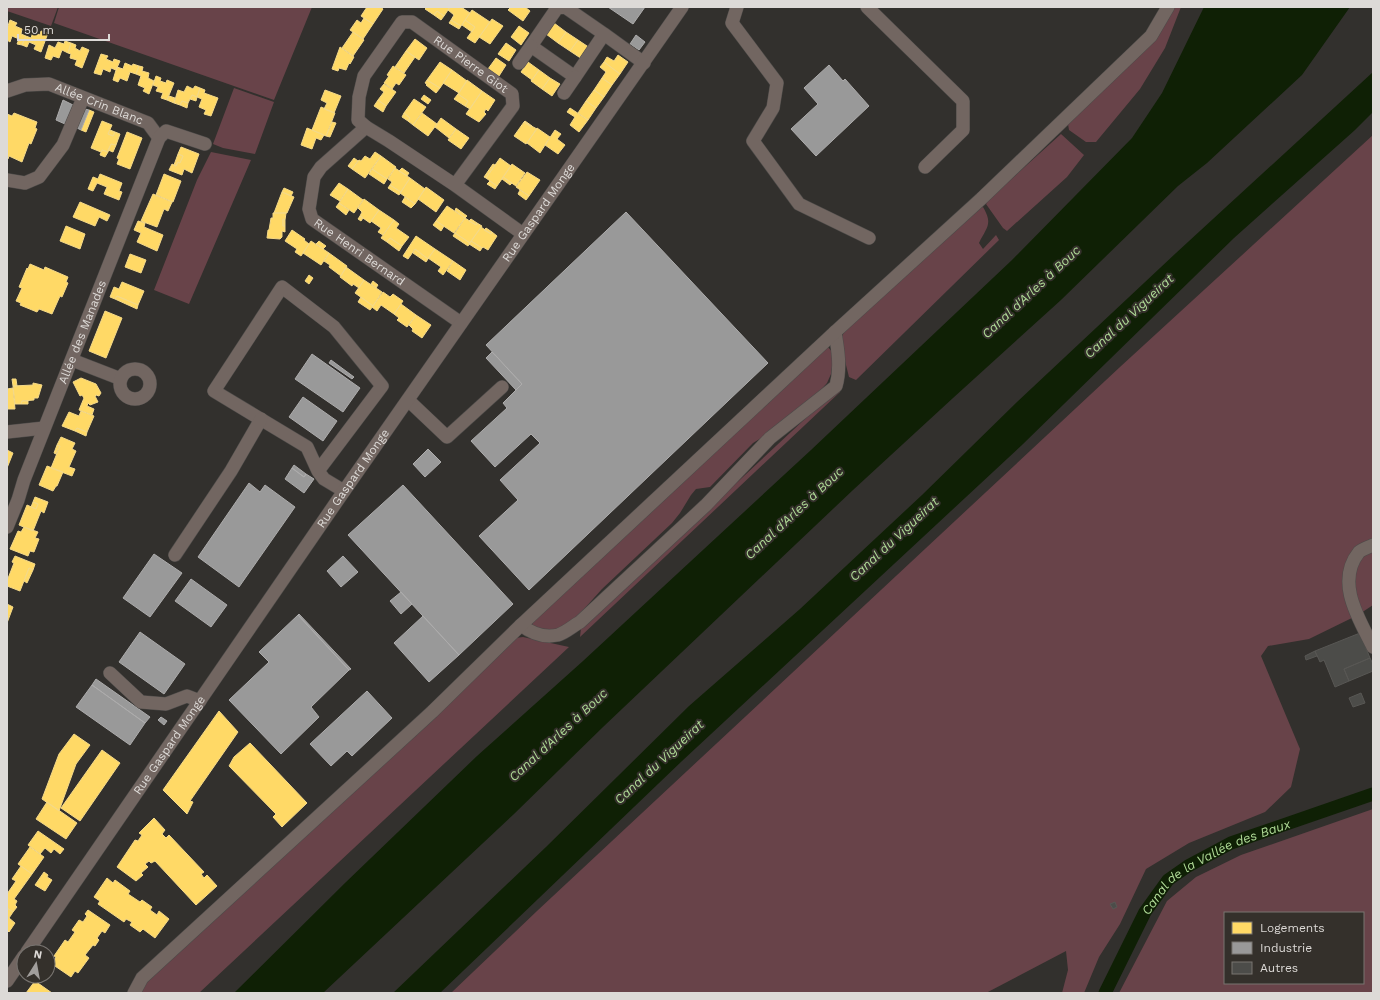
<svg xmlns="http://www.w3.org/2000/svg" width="1380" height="1000" font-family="'Work Sans',sans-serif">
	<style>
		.green { fill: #684349; fill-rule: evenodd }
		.water { fill: #0f2005 }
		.homes { fill: #ffd966; stroke: #f5d988 }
		.industry { fill: #999; stroke: #adacac }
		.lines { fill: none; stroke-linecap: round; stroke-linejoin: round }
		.canal { stroke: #0f2005; stroke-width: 13 }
		.building { fill: #4c4c49; stroke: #585754 }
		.minor-casing { stroke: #4d4b49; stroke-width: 14 }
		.minor { stroke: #726661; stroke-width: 13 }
		.labels { text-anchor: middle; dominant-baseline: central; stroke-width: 4; stroke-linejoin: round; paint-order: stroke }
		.street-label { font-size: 12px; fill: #dddad7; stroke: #34302b }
		.water-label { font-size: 13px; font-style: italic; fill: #afda96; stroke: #34302b }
	</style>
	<rect width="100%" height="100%" fill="#32302d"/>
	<path class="green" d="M7,7h51l-7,19 -44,-15z
		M59,7h253l-38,93 -220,-77z
		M1175,7h6l-16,41 -25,41 -44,53h-10l-17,-12 -1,-6 103,-110z
		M234,88l40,14 -19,52 -32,-6 -10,-4z
		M1061,134l23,21 -17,22 -60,54 -4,-3 -17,-24 4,-7 18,-15z
		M1373,135v470l-15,10 -49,24 -41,7 -7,10 39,93 -9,38 -26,25 -76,31 -43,26 -26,55 -21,33 -15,36h-22l6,-23 -2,-19 -80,42h-535l86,-82 583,-544z
		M211,152l40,8 -62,144 -35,-14 43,-110z
		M983,207c10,17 4,20 -4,36l4,6 13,-14 3,5 -143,140 -7,-3 -8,-32 1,-9 5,-9 130,-118z
		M828,347l6,7 -3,20 -4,9 -8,9 -40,35 -26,16 -43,44 -14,2 -5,6 -11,18 -8,10 -70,66 -27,30 -19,11h-20l-4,-6 3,-6z
		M837,389l3,3 -260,245 1,-9z
		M523,637l46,10 -370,346h-60l11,-15 365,-340z
		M1373,809v184h-254l48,-92 29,-24 45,-22zM1225,913h138v70h-138z"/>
	<path class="water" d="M1204,7h146l-48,68 -95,88 -29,23 -117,114 -108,98 -100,92 -250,237 -89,87 -191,179h-89l111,-110 132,-127 106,-95 228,-211 201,-190 120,-122 30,-45z
		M1373,72v40l-18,18 -121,108 -212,207 -340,316 -242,232h-47l153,-146 143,-141 111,-97 122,-114 95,-93 159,-149z"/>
	<path class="homes" d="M367,7h13l3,2 -10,15 -12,-8z
		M427,7h23l-6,9 -7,-5 -3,4 -9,-6z
		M450,7h11l9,6 -9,13 -10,-6 3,-5 -6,-5z
		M511,7h14l5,4 -7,10 -15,-11z
		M472,10l18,12 -15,21 -8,-5 8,-11 -10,-7z
		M437,11l7,5 -3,4 -7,-5z
		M364,18l9,6 -10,15 -13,-9 7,-10 4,3z
		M492,19l11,7 -13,18 -11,-7z
		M10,20l7,3 -2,3 7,3 -1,5 5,2 -4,9 -5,-1 2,-5 -7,-3 -2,6 -3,-2v-11z
		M451,20l10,6 -2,3 -10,-6z
		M465,20l10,7 -3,5 -10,-7z
		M554,23l12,9 -8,11 -12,-9z
		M519,26l10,7 -8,12 -10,-8z
		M41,31l7,2 -7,19 -7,-3 2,-4 -7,-3 -2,5 -5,-2 4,-9 5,2 2,-6 7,3z
		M353,32l11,8 -11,16 -11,-8z
		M566,32l12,8 -8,11 -12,-8z
		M415,39l12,9 -8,12 -13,-9z
		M578,40l12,8 -8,11 -12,-8z
		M65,41l6,2 -3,10 -6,-3 -3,8 -6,-2 -2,4 -6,-2 4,-13 6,3 3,-6 6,2z
		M71,43l5,2 -1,3 5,3 2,-4 7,3 -7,18 -7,-3 2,-5 -7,-2 1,-4 -3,-1z
		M506,43l10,7 -7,11 -11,-7z
		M340,47l14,10 -4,7 -1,-1 -3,7 -7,-2 -1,3 -6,-2z
		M406,51l9,6 -11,16 -9,-6z
		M101,54l7,2 -2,3 7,3 1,-3 6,2 -4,9 -5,-2 -1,4 -7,-3 -2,6 -7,-2z
		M618,55l10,7 -8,12 -16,-12 3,-5 7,4z
		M496,58l10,7 -7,11 -11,-7z
		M440,62l12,8 -12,18 -13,-8z
		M528,62l11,8 -7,10 -11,-8z
		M604,62l16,12 -8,11 -10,-7 4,-6 -6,-5z
		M125,63l7,3 1,-2 6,2 -3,8 -6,-2 -3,9 -7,-3 -2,4 -5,-2 4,-13 6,2z
		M139,66l4,1 -1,4 7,2 -1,5 6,3 -5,13 -6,-3 2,-3 -7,-3 3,-9 -5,-2z
		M393,66l13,9 -7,10 -3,-2 -4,6 -8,-6 5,-7 -2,-1z
		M452,70l15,11 -8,12 -16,-10z
		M539,70l11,8 -8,11 -11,-8z
		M156,76l5,2 -1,3 6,2 1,-3 7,3 -7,17 -6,-2 2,-5 -7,-2 2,-4 -5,-2z
		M550,78l10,6 -8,12 -10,-7z
		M602,78l10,7 -8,12 -10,-7z
		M427,80l13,8 -4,5 -10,-8 1,-1 -2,-1z
		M467,80l15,11 -12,18 -5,-3 3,-5 -10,-7z
		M384,84l12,8 -10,14 -8,-6 6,-8 -4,-3z
		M187,86l6,3 2,-3 5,2 -3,9 -5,-2 -4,8 -6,-2 -2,4 -6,-2 4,-13 6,2z
		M200,88l5,2 -1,3 14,5 -7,18 -7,-2 2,-4 -7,-3 3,-8 -5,-2z
		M325,90l16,6 -7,17 -10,-4 3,-6 -6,-3z
		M594,90l10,7 -8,11 -10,-7z
		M482,91l13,9 -7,11 -2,-2 -2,3 2,2 -7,8 -13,-8z
		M458,94l10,7 -3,5 -11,-7z
		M192,95l5,2 -1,4 -6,-2z
		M424,95l7,5 -3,4 -7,-5z
		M169,96l6,2 -1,5 -7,-3z
		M414,99l12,8 -13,18 -5,-4 2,-3 -6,-5z
		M378,100l8,6 -3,6 -9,-6z
		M182,101l6,2 -1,5 -7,-3z
		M586,101l10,7 -8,12 -10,-7z
		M321,107l14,6 -9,23 -14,-6z
		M570,108l18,12 -9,12 -9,-7 5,-8 -8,-5z
		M89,110l5,2 -8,20 -5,-2z
		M14,113l23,9 -2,6 2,1 -6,15 -2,-1 -7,19 -13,-6 -1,3 -1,-1v-44l5,2z
		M404,113l6,5 -2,3 -6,-4z
		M422,113l15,11 -9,12 -15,-11z
		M441,118l15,11 -7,9 -14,-11z
		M102,121l10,4 -4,9 5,2 2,-4 5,2 -4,11 -5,-1 -3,8 -6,-2 -1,2 -10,-4z
		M525,121l7,5 -1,1 -7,-5z
		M332,122l4,1 -6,14 -4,-1z
		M524,122l13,7 -11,15 -12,-8z
		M307,128l17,7 -3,5 -5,-2 -4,11 -11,-4z
		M537,128l13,9 -10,16 -13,-10z
		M456,129l13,9 -8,11 -13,-9z
		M110,130l5,2 -2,4 -5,-2z
		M555,130l6,4 -4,5 8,6 -7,9 -13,-9z
		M127,132l15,6 -12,31 -13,-5 2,-5 -2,-1z
		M111,144l5,1 -3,7 -5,-2z
		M181,147l18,7 -7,19 -8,-4 -2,6 -13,-5 3,-6 4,2 2,-4 2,1 3,-7 -5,-2z
		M102,150l6,2 -3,5 -5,-2z
		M375,152l6,4 -16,22 -13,-9 7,-9 2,1 4,-5 5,3z
		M178,154l5,2 -3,7 -2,-1 -2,4 -2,-1z
		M381,156l15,11 -9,12 -15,-10z
		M354,158l4,3 -6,8 -4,-3z
		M500,158l11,8 -14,20 -11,-8z
		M493,164l2,1 -9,13 -2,-1z
		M512,164l13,9 -9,13 -13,-9z
		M395,168l15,10 -9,14 -11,-7 2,-3 -4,-3z
		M402,168l7,5 -2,3 -8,-5z
		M372,169l15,10 -3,5 -15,-10z
		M527,172l13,8 -11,16 -13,-9z
		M100,174l22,9 -3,8 3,1 -3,8 -15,-6 3,-7 -10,-4 -4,8 -5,-2 5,-12 5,2z
		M164,174l17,7 -8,21 -17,-7z
		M503,177l9,6 -2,2 -8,-6z
		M410,178l15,11 -10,15 -15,-11z
		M490,181l7,5 -2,3 -8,-5z
		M339,183l9,6 -8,12 -10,-6z
		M390,185l11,7 -2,3 -11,-7z
		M426,187l18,13 -8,12 -18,-13z
		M284,188l9,4 -2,4 -9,-4z
		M348,189l15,11 -9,13 -15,-10z
		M520,190l9,6 -3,4 -8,-6z
		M282,192l12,5 -7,16h-13z
		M153,194l19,8 -4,9 -4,-2 -7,18 -16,-6z
		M405,197l10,7 -4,4 -9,-6z
		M364,199l15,11 -9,13 -10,-7 2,-4 -4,-4z
		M80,202l30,13 -3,6 -8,-4 -4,9 -22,-9z
		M339,203l10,7 -3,5 -10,-8z
		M447,206l18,12 -11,15 -18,-12z
		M456,208l11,8 -2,2 -10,-7z
		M379,210l15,10 -11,15 -5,-3 3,-4 -10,-7z
		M273,213h13l-1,7 -2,-1v7h2v6l-3,-1v6l-2,2 -13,-1 1,-8h1l2,-12h2z
		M360,216l3,2 -2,3 -3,-2z
		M465,218l11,7 1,-2 5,3 -12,17 -15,-10z
		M283,219l2,1v6h-2z
		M471,219l6,4 -1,2 -7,-4z
		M394,220l5,4 -3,4 13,9 -7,9 -12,-8 -3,4 -6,-4z
		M138,221l7,2 -1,4 19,8 -6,16 -20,-9 4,-9 -7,-3z
		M436,221l8,5 -3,5 -8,-6z
		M66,226l19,8 -5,15 -20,-8z
		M481,227l10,7 1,-2 5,4 -9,14 -5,-3 -1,1 -11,-7z
		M486,228l6,4 -1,2 -7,-4z
		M292,230l13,9 -1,1 5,4 -8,12 -6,-4 2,-3 -12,-8z
		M455,233l15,10 -2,3 -15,-10z
		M416,236l19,13 -7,10 -13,-10 -7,10 -5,-3z
		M390,238l12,8 -3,5 -12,-9z
		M311,241l18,12 -8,12 -18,-12z
		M319,241l7,5 -3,3 -7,-5z
		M471,241l11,7 -2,3 -11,-7z
		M415,249l13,10 -2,3 -13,-9z
		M435,249l18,12 -10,14 -5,-4 3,-4 -13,-9z
		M329,253l18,13 -6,10 -12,-9 1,-2 -6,-4z
		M130,254l16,6 -5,13 -16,-6z
		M453,261l13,9 -6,10 -13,-9z
		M30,264l14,6 1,-3 23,10 -2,5 2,1 -6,14 -2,-1 -8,18 -13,-5 -2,3 -17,-7 1,-2 -5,-2 6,-13 -3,-1 8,-19 1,1z
		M346,267l18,13 -5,8 -6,-4 -1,2 -12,-9z
		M309,275l4,3 -4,6 -4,-3z
		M364,280l18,12 -9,14 -18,-13z
		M373,281l5,4 -2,3 -5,-4z
		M122,282l22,9 -6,14 -21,-9 -2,3 -5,-2 4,-10 5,2z
		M383,292l7,5 3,-3 10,7 -9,13 -13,-9 -4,6 -5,-4z
		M117,296l21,9 -1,4 -22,-10z
		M361,297l12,9 -3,4 -12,-8z
		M401,304l15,11 -9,12 -10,-7 2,-2 -5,-4z
		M105,311l17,7 -16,40 -17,-7z
		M416,315l15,10 -9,13 -10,-7 1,-2 -4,-4z
		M81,378l15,6 5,9 -2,3 -3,-1 -1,1 3,6 -8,3 -2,-2 -1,3 7,3 -2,6 -13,-5 5,-12 -2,-3 -2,1 -7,-14z
		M12,379h4l1,7h-4z
		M33,383l9,2 -4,13h-4v2l-12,1 -1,3h-6l-2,-18 20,-1z
		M13,388l2,21h-8v-20z
		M22,401h6v3h-7z
		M81,411l13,5 -7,16 -10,-4 -2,3 -13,-5 7,-14 10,4z
		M77,428l10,4 -1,4 -11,-5z
		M61,437l14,6 -3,6 4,2 -7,16 6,2 -3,7 -21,-8 9,-22 -3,-1z
		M57,445l3,1 -4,8 -2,-1z
		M7,450l6,3 -6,15z
		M47,466l16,6 -6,14h-1l-3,5 -14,-6z
		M35,497l13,5 -4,11 -3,-2 -8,20 -14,-6 8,-20 9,4 2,-5 -5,-2z
		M33,502l5,2 -2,5 -5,-2z
		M24,527l14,5 -3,6 4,1 -5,13 -4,-1 -2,5 -18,-7 8,-18 3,1z
		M15,556l20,8 -2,6 -4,-2 -9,23 -13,-5v-5l7,-18 -2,-1z
		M29,568l4,2 -6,13 -3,-2z
		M7,604l6,3 -6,16z
		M219,711l19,21 -48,69 3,1 -6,12 -24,-24z
		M74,734l16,11 -14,19 -17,47 -17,-12 17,-45z
		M250,743l57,60 -25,24 -9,-10 3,-3 -47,-48 5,-9z
		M102,750l18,13 -40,58 -19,-13z
		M47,802l30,21 -11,16 -30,-20z
		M154,818l11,12 -3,4 4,4 3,-3 35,37 -3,2 3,4 3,-3 10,11 -21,19 -41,-44 -4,2 -2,-2 -4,3 3,3 -7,6 2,2 -7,6 -19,-14 18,-27 3,1 4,-6 -3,-2z
		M38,831l26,18 -4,5 -6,-5 -3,4 -6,-5 -5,6 -12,-9z
		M30,847l14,10 -12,17 -14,-10z
		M21,866l11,8 -18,25 3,2 -2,4 2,2 -4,5 -6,-4v-14l9,-13 -4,-2z
		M44,872l4,3 -1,2 5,3 -7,11 -10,-6z
		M107,878l6,5 2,-3 15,11 -2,3 12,8 2,-2 10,7 -2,3 7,5 2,-4 10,8 -14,19 -12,-9 -3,3 -10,-7 2,-3 -6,-3 -2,3 -26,-18 2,-3 -6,-4z
		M7,908l6,4 -4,6 6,5 -6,9 -2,-2z
		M88,910l22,15 -5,8 -3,-2 -5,7 2,2 -4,6 -2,-1 -8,10 4,3 -11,15 -3,-2 -4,6 -19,-13 4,-7 -2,-1 11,-16 3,2 7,-10 -3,-2 7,-10 4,2 4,-6 -2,-2z
		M35,981l17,12h-26z"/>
	<path class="industry" d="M608,7h37l-12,17z
		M636,35l9,7 -6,8 -9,-6z
		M829,65l14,16 2,-2 24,27 -53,50 -25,-27 27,-25 -14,-16z
		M63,100l10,5 -8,19 -9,-4z
		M85,109l4,1 -8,20 -4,-2z
		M626,212l142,151 -239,227 -50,-54 39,-36 -18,-20 40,-37 -9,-9 -36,33 -24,-26 36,-33 -4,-5 19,-19 -36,-39z
		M492,352l30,32 -6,6 -30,-32z
		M312,354l48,34 -17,24 -48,-33z
		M331,360l23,17 -2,2 -23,-16z
		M303,397l34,24 -14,20 -34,-24z
		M428,449l13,13 -16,15 -12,-13z
		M294,465l12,9 -2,3 -12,-9z
		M292,468l12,9 2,-3 8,5 -10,14 -19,-14z
		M249,483l11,9 5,-7 30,22 -56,80 -41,-30z
		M403,485l110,119 -54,51 -111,-120z
		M154,554l28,19 -32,44 -27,-19z
		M343,556l15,16 -17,15 -14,-16z
		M191,579l36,26 -16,22 -36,-26z
		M401,592l11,12 -11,10 -11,-13z
		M299,614l52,55 -2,1 -51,-55z
		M298,615l51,55 -38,37 8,10 -38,37 -52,-54 40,-38 -10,-10z
		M423,616l36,39 -30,27 -35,-39z
		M140,632l45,32 -21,30 -45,-32z
		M96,679l54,38 -5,6 -53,-38z
		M92,685l53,38 -15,22 -54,-38z
		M367,691l25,27 -40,38 -5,-5 -16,15 -21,-22z
		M161,717l6,4 -3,4 -6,-5z"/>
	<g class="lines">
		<path class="canal" id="s1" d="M1105,993l40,-81 23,-32 20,-14 43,-23 142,-49"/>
	</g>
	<path class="building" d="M1360,633l10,25 -26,11 5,12 -14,6 -11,-27 -4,2 -5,-11z
		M1315,651l2,5 -11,4 -1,-4z
		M1370,658l3,6v7l-24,10 -5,-12z
		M1361,693l4,10 -12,4 -4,-9z
		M1115,902l2,5 -4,2 -3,-5z"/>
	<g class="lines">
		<defs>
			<g id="minor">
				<path d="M737,7l-5,16 45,60 -4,25 -20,33 46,63 70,34"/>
				<path d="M867,7l96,94v29l-38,37"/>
				<path d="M604,34l-39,-27 -8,1 -26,38 44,31 29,-43 40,29"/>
				<path d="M519,63l12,-17"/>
				<path id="s2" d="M7,91l18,-6 24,-1 99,39 11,15"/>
				<path d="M564,93l11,-16"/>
				<path id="s3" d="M366,127l-45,40 -7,10 -5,32 3,10 149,104"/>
				<path d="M7,180l18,3 14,-6 24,-32 20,-47"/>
				<path id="s4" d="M455,185l-66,-44 -23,-14 -8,-7 1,-23 5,-21 38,-54h10l100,72 1,12 -58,79 68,49"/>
				<path d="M72,360l49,19"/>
				<circle cx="135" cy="384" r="15"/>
				<path d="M408,400l39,37 55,-50"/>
				<path d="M7,432l37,-4"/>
				<path d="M318,471l-11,-24 -93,-56 68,-104 52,40 48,59 -64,85 6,8 20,12"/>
				<path id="s5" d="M7,527l11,-27 6,-20 135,-342 7,-7 39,13"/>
				<path d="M1373,545c-4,2 -11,4 -14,7 -24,30 0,67 14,95"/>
				<path d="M175,555l56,-84 30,-52"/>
				<path d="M521,625c10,8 23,13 37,10 7,-2 15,-9 22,-13l126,-117 64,-67 66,-52c5,-18 2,-36 -1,-54"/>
				<path d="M110,673l31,29 25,2 21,-8 13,5"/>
				<path id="s6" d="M27,952l317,-461 338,-484"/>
				<path d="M7,981l17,-25"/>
				<path d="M134,993l8,-15 290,-266 89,-87 314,-293 146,-133 170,-163 17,-29"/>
			</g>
		</defs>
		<use href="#minor" class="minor-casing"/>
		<use href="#minor" class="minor"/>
	</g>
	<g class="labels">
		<g class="street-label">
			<text stroke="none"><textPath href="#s4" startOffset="310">Rue Pierre Giot</textPath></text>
			<text stroke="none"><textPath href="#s2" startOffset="97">Allée Crin Blanc</textPath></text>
			<text stroke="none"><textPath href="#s6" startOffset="899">Rue Gaspard Monge</textPath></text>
			<text stroke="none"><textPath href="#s3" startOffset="173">Rue Henri Bernard</textPath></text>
			<text stroke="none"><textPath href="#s5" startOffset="209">Allée des Manades</textPath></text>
			<text stroke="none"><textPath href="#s6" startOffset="575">Rue Gaspard Monge</textPath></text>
			<text stroke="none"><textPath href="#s6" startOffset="251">Rue Gaspard Monge</textPath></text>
		</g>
		<g class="water-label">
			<text transform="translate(1031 292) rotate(-43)">Canal d'Arles à Bouc</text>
			<text transform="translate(1129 316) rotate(-43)">Canal du Vigueirat</text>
			<text transform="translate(794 513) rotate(-43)">Canal d'Arles à Bouc</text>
			<text transform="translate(894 539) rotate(-43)">Canal du Vigueirat</text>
			<text transform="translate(558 735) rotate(-43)">Canal d'Arles à Bouc</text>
			<text transform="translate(659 762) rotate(-43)">Canal du Vigueirat</text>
			<text stroke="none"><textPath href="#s1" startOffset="177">Canal de la Vallée des Baux</textPath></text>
		</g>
	</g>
	<rect width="1380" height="1000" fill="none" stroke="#dddad7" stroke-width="16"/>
	<rect x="1224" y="912" width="140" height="72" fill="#34302b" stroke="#787470"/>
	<rect x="1232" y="922" width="20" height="12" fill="#ffd966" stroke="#787470"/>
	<text x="1260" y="932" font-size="12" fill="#dddad7">Logements</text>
	<rect x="1232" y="942" width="20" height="12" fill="#999999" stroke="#787470"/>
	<text x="1260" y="952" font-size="12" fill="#dddad7">Industrie</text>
	<rect x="1232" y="962" width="20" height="12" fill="#4c4c49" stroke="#787470"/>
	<text x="1260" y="972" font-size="12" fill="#dddad7">Autres</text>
	<g transform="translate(36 964) rotate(11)"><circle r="19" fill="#34302b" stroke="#787470"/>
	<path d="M0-3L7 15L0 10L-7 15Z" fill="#a19e9c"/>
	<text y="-6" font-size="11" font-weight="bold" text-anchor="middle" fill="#dddad7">N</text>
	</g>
	<path d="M18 34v6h91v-6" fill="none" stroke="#dddad7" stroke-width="2"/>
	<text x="24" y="34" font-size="12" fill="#dddad7" stroke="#34302b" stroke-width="3" paint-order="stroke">50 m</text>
</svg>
